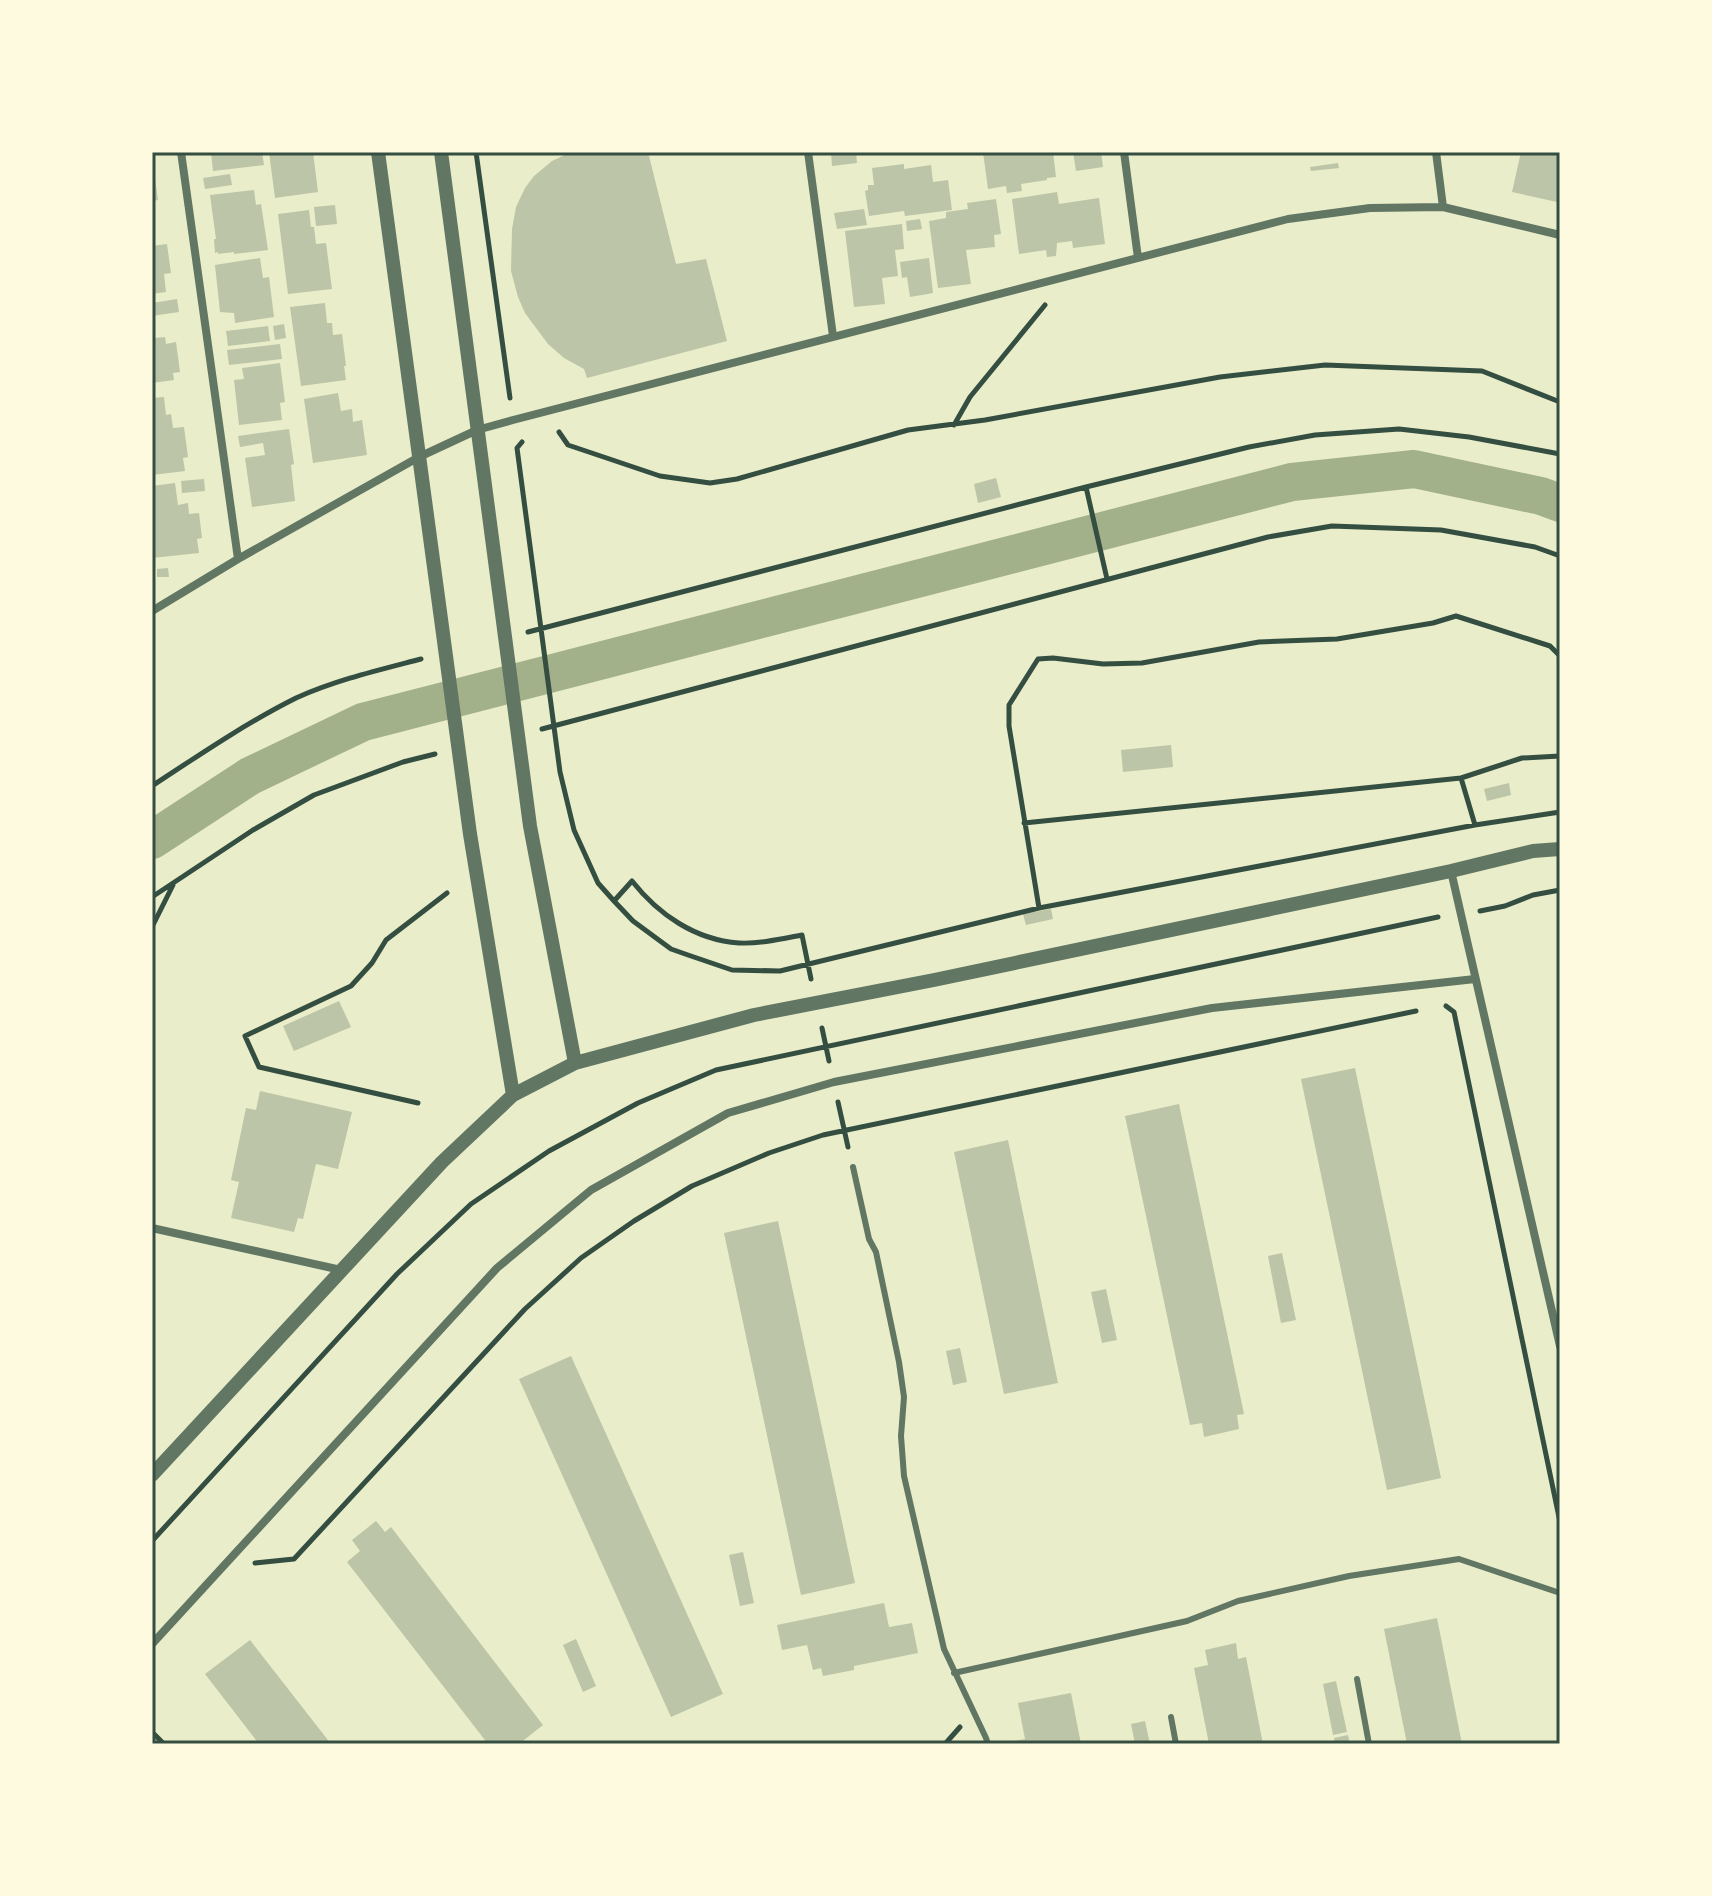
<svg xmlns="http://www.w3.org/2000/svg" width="1712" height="1896" font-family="Mulish,sans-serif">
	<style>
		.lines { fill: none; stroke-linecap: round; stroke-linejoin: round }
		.canal { stroke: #a3b18a; stroke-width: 38 }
		.building { fill: #bcc5a7 }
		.path { stroke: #344e41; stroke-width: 5 }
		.service { stroke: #617663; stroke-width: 6 }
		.minor { stroke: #617663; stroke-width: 8 }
		.tertiary { stroke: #617663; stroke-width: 14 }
		.neatline { fill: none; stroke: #344e41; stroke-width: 3 }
	</style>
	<rect width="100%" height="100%" fill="#e9edc9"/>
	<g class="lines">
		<path class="canal" d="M152,840l98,-64 113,-54 929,-240 122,-13 127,27 19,7"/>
	</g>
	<path class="building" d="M211,152h51l2,13 -51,6z
		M269,152h44l5,40 -43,6z
		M571,152h77l28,112 30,-5 21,82 -140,37 -3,-9 -20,-11 -16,-14 -23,-31 -7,-16 -7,-26 1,-42 4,-22 9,-19 9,-12 18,-15z
		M831,152h25l1,11 -25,3z
		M983,152h70l3,25 -9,1v2l-26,4 1,7 -15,2 -1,-7 -18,3z
		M1073,152h28l2,15 -27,4z
		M1521,152h28l11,3v46l-3,-1v2l-45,-10z
		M1338,163l1,5 -28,3 -1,-4z
		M904,164v5l27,-4 2,17 15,-2 4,30 -47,6 -1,-5 -35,5 -4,-25 3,-1v-5h6l-2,-17z
		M152,171h2l4,29 -6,1z
		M230,174l2,11 -27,4 -2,-11z
		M254,190l2,15 5,-1 7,46 -34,4v-2l-16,2v-2l-3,1 -1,-14h2l-6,-44z
		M1057,192l2,12 40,-6 6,46 -32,4 -1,-7 -15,2 -1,13 -9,1 -1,-7 -27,4 -7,-55z
		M996,199l5,35 -7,1 1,12 -29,3 5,34 -33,4 -9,-67 17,-3v-6l22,-3 -1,-6z
		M335,205l2,19 -21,2 -2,-19z
		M864,209l3,16 -30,4 -3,-16z
		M309,210l2,17h3l2,17 10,-1 6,46 -44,5 -10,-80z
		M920,219l2,10 -15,2 -1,-10z
		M902,224l2,25 -9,1 3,26 -16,2 3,26 -31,3 -9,-76z
		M167,244l4,29 -7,1 2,18 -14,2v-48z
		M260,258l3,20 6,-1 5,40 -39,6 -1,-10 -14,-1 -5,-47z
		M929,258l4,35 -23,4 -3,-20 -5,1 -2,-16z
		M177,299l2,13 -27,4v-13z
		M325,303l2,20h5l1,12 9,-1 4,32h-2l2,14 -45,6 -11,-79z
		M284,324l2,14 -11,2 -2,-14z
		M268,326l2,15 -42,5 -2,-15z
		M152,329h2l1,9 10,-1 1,7 10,-2 4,30 -7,1 1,7 -22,3z
		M280,344l2,15 -53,6 -2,-15z
		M280,363l5,39 -5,1 2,17 -43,5 -5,-45 10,-1 -2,-11z
		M338,393l3,18 11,-2 1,13 9,-2 5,35 -54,8 -9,-64z
		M164,397l2,18 5,-1 2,14 11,-1 4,30 -5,1 2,13 -33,4v-77z
		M289,429l5,35 -3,1 4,36 -43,6 -7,-49 20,-3 -2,-12 -23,4 -2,-11z
		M996,478l5,19 -23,6 -4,-19z
		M204,479l1,12 -23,2 -1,-12z
		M175,483l3,22 10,-2 1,11 10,-1 3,25 -5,1 2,14 -47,5v-72z
		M168,568l1,9h-12v-8z
		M1171,745l2,22 -50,5 -2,-22z
		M1509,783l2,12 -24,6 -3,-12z
		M1051,909l2,10 -27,6 -3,-11z
		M339,1001l12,26 -57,24 -11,-25z
		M1355,1068l86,410 -54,12 -86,-411z
		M260,1091l92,21 -14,57 -22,-5 -13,55 -5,-1 -4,14 -63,-14 8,-36 -8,-2 15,-72 10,2z
		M1179,1104l65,310 -7,1 2,14 -35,8 -2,-14 -12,2 -65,-309z
		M1008,1140l50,243 -54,11 -50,-242z
		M778,1221l77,362 -54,12 -77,-362z
		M1282,1253l14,67 -15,3 -13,-67z
		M1106,1289l11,51 -15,3 -11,-51z
		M960,1348l7,34 -14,3 -7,-34z
		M571,1356l152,338 -52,23 -152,-338z
		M376,1521l9,11 6,-5 152,198 -24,19h-31l-141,-182 13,-11 -8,-11z
		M743,1552l11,51 -14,3 -11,-51z
		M884,1603l5,24 23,-4 6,30 -64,13v4l-31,6 -2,-8 -8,2 -6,-25 -25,5 -5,-25z
		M1437,1618l25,126h-55l-23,-115z
		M576,1639l20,47 -13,6 -20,-47z
		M250,1640l81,104h-72l-54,-70z
		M1236,1643l2,16 8,-2 17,87h-54l-15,-76 14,-3 -3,-15z
		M1336,1681l11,51 -14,3 -10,-51z
		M1071,1693l10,51h-66v-3l10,-2 -7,-36z
		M1145,1721l5,23h-15l-4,-20z
		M1348,1735l2,9h-15l-1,-6z"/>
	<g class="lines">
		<path class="path" d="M476,152l34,246
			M954,425l16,-28 75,-92
			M559,432l9,13 92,31 50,7 27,-4 171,-49 77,-10 235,-43 105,-12 157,6 78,31
			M522,442l-5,6 43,324 14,58 24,53 16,18 19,20 38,28 17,6 44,15 48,1 259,-63 436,-83 85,-13
			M1086,487l21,92
			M528,632l558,-145 163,-40 66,-12 84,-6 70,8 91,17
			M542,729l726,-192 64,-11 109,4 94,17 25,9
			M1461,778l14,47
			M152,786c47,-31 94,-63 144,-88 40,-18 83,-28 125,-39
			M1024,823l437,-45 61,-20 38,-2
			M152,897l101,-67 61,-35 89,-33 32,-8
			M614,901l18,-20c26,33 63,59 107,62 20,1 42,-4 63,-8l9,44
			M1039,908l-30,-182v-21l29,-46 15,-1 50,6 39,-1 117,-21 78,-3 96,-16 23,-7 94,30 10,10
			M1480,911l25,-5 28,-11 27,-5
			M152,927l21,-42
			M1446,1006l8,6 106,510
			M822,1028l7,33
			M838,1102l10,45
			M418,1103l-159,-36 -14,-31 106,-50 21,-23 14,-23 61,-47
			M152,1541l245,-267 74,-70 78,-53 89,-48 78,-33 722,-153
			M255,1563l39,-4 231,-250 56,-51 53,-37 58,-35 77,-33 54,-18 593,-124
			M152,1732l12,12
			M945,1744l15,-17"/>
		<path class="service" d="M853,1167l16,72 7,13 23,110 5,35 -3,39 3,40 40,173 42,89 2,6
			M954,1673l233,-52 51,-20 111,-25 110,-17 101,34
			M1357,1679l12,65
			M1171,1717l5,27"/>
		<path class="minor" d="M181,152l57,407
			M808,152l25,184
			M1124,152l14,106
			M1436,152l7,55
			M152,611l86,-52 181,-102 58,-27 36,-10 775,-201 82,-11 73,-1 117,28
			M1451,871l109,475
			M152,1228l189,42
			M152,1644l345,-376 94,-78 137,-77 106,-31 378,-74 263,-29"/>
		<path class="tertiary" d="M378,152l92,682 43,261
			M441,152l89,674 45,237
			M152,1475l290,-313 71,-67 62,-32 179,-48 180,-35 517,-109 82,-20 27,-2"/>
	</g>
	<rect width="1712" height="1896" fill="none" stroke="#fefae0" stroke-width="308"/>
	<rect x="154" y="154" width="1404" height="1588" class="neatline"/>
</svg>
